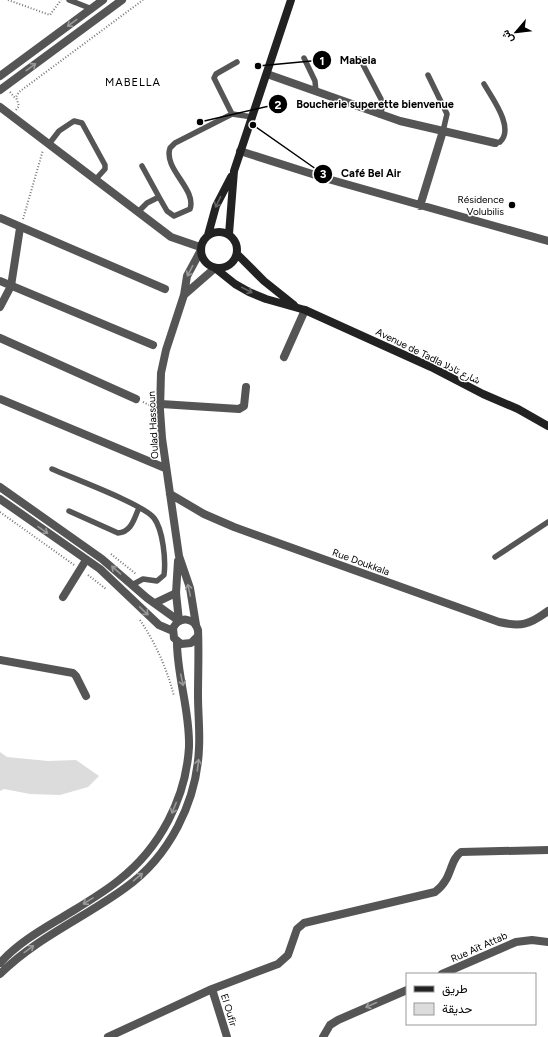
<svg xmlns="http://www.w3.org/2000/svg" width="548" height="1037" font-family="Figtree,Vazirmatn,sans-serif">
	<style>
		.green { fill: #dcdcdc }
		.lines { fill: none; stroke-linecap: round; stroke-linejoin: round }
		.path { stroke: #777; stroke-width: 2; stroke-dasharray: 1 2; stroke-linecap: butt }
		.service { stroke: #555; stroke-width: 5.5 }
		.pedestrian { stroke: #555; stroke-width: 8 }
		.minor { stroke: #555; stroke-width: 8 }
		.tertiary { stroke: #555; stroke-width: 8 }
		.secondary { stroke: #222; stroke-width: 8 }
		.oneway { stroke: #999 }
		.oneway2 { stroke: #646464 }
		.poi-dot { fill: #000; stroke: #fff; stroke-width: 1.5 }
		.labels { text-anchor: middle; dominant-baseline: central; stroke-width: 3; stroke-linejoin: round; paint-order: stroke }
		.poi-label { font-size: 10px; fill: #000; stroke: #fff; text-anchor: end }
		.street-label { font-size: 10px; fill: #000; stroke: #fff }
		.neighbourhood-label { font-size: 11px; letter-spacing: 1px; fill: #000; stroke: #fff }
		.leader { fill: none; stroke: #000; stroke-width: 1.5 }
		.callout-dot { fill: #000; stroke: #fff; stroke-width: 1.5 }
		.mark-label { font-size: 12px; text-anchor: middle; font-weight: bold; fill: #fff }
		.callout-label { font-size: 11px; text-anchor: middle; font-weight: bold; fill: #000; stroke: #fff; stroke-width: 3; stroke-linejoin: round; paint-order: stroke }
	</style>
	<rect width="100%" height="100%" fill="#fff"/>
	<path class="green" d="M0,752l7,5 41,4 28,-1 23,16 -11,11 -28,8 -30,-1 -26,-5 -4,2z"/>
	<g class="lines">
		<path class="path" d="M8,0l42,15 11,-15
			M10,92l6,7
			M16,110l3,-4 -3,-9 3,-5 124,-92
			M23,219l20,-69
			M143,402l8,4
			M0,512l74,53
			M111,554l25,20
			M88,575l18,14
			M140,620c16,24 27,49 34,76"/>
		<path class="service" d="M69,0l23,9
			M304,58l11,23 1,11
			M360,59l21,40 2,6 -3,10
			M428,75l19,39 -4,17
			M484,84c8,14 31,44 16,58l-5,1
			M232,114l-18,-36 2,-4 21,-12
			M49,144l10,-13 15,-10 8,2 23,42v4l-9,10
			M142,166l17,31
			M138,212l9,-9 12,-6 8,14 7,5 16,-7c7,-20 -27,-40 -20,-61l5,-5 57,-29 21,3
			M52,469c20,9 91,35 102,49 9,12 12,42 10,57l-7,6 -14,-2 -11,6
			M69,511l49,22c14,-1 16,-15 21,-25
			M495,557l53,-35"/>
		<path class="pedestrian" d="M0,218l165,71
			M0,281l153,64
			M0,338l136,61"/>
		<path class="minor" d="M267,74l133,47 95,22
			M0,107l171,130 29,10
			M240,151l88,28 220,62
			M420,206l23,-75
			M184,295l31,-27
			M0,307l11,-21 9,-58
			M284,357l21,-47
			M0,399l165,69
			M161,404l78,5 5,-3 2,-19
			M170,494l34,20 30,13 265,95c22,5 30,3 49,-11
			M178,561l-2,32 3,28
			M63,597l23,-37
			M196,625l-6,-37 -11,-32 -17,-118 -2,-28 1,-37 5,-23 18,-55 3,-19 14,-26
			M0,660l73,13 3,3 10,20
			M442,974l74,-32 16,-2 16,2
			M212,989l15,48
			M108,1037l104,-48 66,-25 10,-9 9,-26 7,-6 131,-31c18,-13 14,-32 26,-40l87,-2
			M323,1037l7,-12 8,-5 69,-30"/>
		<path class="tertiary" d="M0,76l103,-76
			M0,90l122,-90
			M0,487l102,72 45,39 32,23
			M0,499l100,70 59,56 14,6
			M155,603l21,-10
			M0,963c19,-21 43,-34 66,-48 18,-11 37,-22 53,-35 41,-32 67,-82 70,-133 1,-37 -12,-70 -12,-105
			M0,974c36,-36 84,-56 125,-86 44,-31 72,-86 74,-140 1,-17 -1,-35 -1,-52 0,-22 1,-45 0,-66 -4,-13 -19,-14 -25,-2l1,10 7,6 10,-1 6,-6"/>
		<path class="secondary" d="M201 250a18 18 0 1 1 36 0a18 18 0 1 1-36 0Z
			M229,234l5,-63 57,-171
			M208,235l8,-29 15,-29
			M237,254l27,27 30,24
			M215,268l20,16 14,8 17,7 39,11 126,57 52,27 35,15 30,17"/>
	</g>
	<defs><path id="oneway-shaft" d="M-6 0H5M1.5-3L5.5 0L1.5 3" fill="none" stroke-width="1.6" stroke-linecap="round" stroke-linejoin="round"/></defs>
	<g class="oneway">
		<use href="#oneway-shaft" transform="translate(72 23) rotate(143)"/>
		<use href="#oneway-shaft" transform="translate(31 67) rotate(-36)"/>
		<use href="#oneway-shaft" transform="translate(190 271) rotate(117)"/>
		<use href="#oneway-shaft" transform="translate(43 530) rotate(35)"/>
		<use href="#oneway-shaft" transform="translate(116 570) rotate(-139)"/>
		<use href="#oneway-shaft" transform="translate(189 590) rotate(-103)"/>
		<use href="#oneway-shaft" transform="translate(144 611) rotate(44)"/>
		<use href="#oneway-shaft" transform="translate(182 680) rotate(78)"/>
		<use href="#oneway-shaft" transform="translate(198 765) rotate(-83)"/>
		<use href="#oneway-shaft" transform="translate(174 808) rotate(112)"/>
		<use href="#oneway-shaft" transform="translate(138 877) rotate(-40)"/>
		<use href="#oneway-shaft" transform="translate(88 901) rotate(148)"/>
		<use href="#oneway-shaft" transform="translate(29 949) rotate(-36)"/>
		<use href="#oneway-shaft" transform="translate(371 1005) rotate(156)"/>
	</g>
	<g class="oneway2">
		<use href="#oneway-shaft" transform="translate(218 202) rotate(116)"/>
		<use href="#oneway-shaft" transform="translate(247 290) rotate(27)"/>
	</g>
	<circle class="poi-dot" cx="512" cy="205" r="4"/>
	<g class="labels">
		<g class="poi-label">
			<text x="504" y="199">Résidence<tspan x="504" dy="12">Volubilis</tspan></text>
		</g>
		<g class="street-label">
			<text transform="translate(428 356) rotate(26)">Avenue de Tadla شارع تادلا</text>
			<text transform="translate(153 425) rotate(-93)">Oulad Hassoun</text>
			<text transform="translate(361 562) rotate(20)">Rue Doukkala</text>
			<text transform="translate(479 947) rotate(-24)">Rue Aït Attab</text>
			<text transform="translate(229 1010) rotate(73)">El Oufir</text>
		</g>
		<g class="neighbourhood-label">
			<text x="133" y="82">MABELLA</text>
		</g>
	</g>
	<path class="leader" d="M258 66L322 60M200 122L278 104M253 125L323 174"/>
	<g class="callout-dot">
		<circle cx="258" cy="66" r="4"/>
		<circle cx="200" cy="122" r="4"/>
		<circle cx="253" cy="125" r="4"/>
		<circle cx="322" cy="60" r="10"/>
		<circle cx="278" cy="104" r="10"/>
		<circle cx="323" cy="174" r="10"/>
	</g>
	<g class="mark-label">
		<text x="322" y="65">1</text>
		<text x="278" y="109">2</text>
		<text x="323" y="178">3</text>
	</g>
	<g class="callout-label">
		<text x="358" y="64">Mabela</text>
		<text x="375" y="108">Boucherie superette bienvenue</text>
		<text x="371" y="177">Café Bel Air</text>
	</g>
	<rect x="406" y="973" width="130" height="52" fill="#ffffff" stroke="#999999"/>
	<rect x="414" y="986" width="20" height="6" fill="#222222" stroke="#999999"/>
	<text x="442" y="993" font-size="12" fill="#000000">طريق</text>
	<rect x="414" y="1003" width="20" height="12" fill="#dcdcdc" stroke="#999999"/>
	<text x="442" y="1013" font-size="12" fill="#000000">حديقة</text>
	<g transform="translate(516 32) rotate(242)" stroke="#ffffff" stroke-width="3" paint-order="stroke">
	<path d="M0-3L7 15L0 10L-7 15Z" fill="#000000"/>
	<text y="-6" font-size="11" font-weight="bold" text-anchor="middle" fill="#000000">ش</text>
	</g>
</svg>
